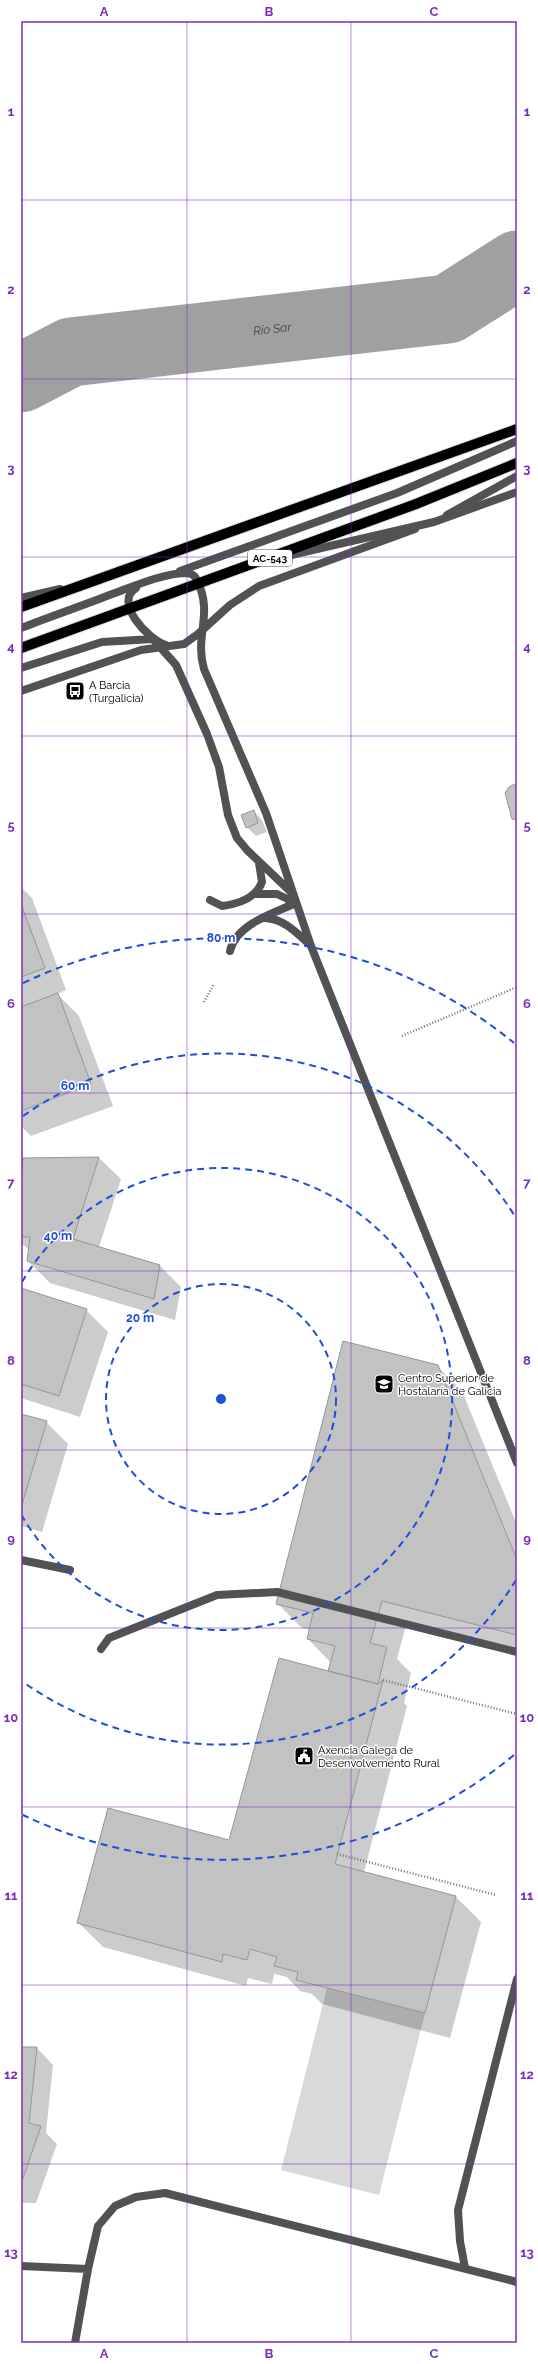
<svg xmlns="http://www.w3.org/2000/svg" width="538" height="2364" font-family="Raleway,sans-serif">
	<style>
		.green { fill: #d9d9d9 }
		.shadow { fill: #0003 }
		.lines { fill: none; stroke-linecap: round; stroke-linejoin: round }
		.river { stroke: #a0a0a0; stroke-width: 69 }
		.building { fill: #c2c2c2; stroke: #969696 }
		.primary-casing { stroke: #dbdbdb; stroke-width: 12 }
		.path { stroke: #747474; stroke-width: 2.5; stroke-dasharray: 1 2; stroke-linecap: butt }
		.service { stroke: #525252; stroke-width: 8 }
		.minor { stroke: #525252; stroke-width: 8 }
		.primary { stroke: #000; stroke-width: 10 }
		.grid { fill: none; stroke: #7b2cbf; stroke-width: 1; stroke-opacity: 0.55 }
		.ring { fill: none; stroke: #1d4ed8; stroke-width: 2; stroke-dasharray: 7 5 }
		.labels { text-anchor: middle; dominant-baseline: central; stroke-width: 3; stroke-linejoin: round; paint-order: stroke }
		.shield { fill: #fff; stroke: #4c4c4c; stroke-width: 1 }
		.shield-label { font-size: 10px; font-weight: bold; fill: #000 }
		.poi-label { font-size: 11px; fill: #000; stroke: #fff; text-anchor: start }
		.water-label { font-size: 12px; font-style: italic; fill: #414141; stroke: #fff }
		.centre { fill: #1d4ed8; stroke: #fff; stroke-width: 2 }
		.ring-label { font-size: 12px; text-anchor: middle; font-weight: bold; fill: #1d4ed8; stroke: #fff; stroke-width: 3; stroke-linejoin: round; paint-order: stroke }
		.neatline { fill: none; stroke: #7b2cbf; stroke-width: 1.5 }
		.grid-label { font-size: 13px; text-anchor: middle; font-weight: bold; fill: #7b2cbf }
	</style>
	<rect width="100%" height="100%" fill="#fff"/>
	<path class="green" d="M327,1988l98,25 -46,182 -98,-25z"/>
	<path class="shadow" d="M254,811l8,9 5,12 -11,4 -9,-9z
		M21,887l11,11 34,92 -9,4 22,22 34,90 -82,30 -10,-10z
		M99,1158l22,21 -22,68 61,19 21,21 -6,33 -125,-37 -22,-22 2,-10 -9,-8v-56l3,-28z
		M21,1289l65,21 22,22 -28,85 -59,-19z
		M437,1366l25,25 55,134v128l-111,-28 -9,34 14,14 -7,30 3,3 -43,166 92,25 25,25 -31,116 -128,-34 -10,-10 -12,-3 -13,-14 -13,-3 -2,10 -24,-6 -2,8 -143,-39 -25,-25 152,-80 99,-169 2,-10 -23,-24 2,-9 -8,-2 -25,-25z
		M21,1415l25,7 22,22 -26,88 -21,-6z
		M21,2048h16l16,17 -7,68 11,11 -21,59h-15z"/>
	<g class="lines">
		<path class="river" id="s1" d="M21,378l50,-26 377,-43 69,-44"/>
	</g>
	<path class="building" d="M517,783v37l-5,-1 -7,-26 4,-6z
		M254,810l4,13 -12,5 -5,-13z
		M21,904l24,64 -24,9z
		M58,993l33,91 -70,27v-104z
		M99,1157l-26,82 87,26 -6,34 -127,-38 3,-24h-9v-58l2,-21z
		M21,1288l66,21 -28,87 -38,-12z
		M343,1341l95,24 79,195v75l-135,-34 -12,42 17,4 -9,37 -50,-13 7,-25 -28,-7 6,-26 -37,-9z
		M21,1414l26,7 -26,87z
		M279,1658l99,26 5,-4 -48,184 121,32 -31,117 -129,-33 2,-8 -24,-6 3,-9 -27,-8 -3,11 -24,-6 -1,8 -145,-39 31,-115 121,32z
		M21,2047h16l-8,76 12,3 -20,58z"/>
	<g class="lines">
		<defs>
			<path id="primary" d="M21,607l496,-178
				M21,648l395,-144 101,-41"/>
		</defs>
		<use href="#primary" class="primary-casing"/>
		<path class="path" d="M204,1002l10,-18
			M402,1036l115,-49
			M383,1680l134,34
			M337,1854l159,41"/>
		<path class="service" d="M447,515l70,-39
			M180,571l217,-78 120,-52
			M136,588c-23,14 12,52 30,57
			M21,598l39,-9
			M21,628c31,-12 63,-23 94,-35 22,-8 47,-19 70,-20 6,0 10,2 12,7 17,35 -3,55 7,89l62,144 45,133 206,517
			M21,668l81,-26 51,-3 23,26 31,69 12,33 9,48 9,23 10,12 44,42
			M21,691l120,-41 43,-6 14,-10 32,-29 29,-19 156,-57
			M255,894h22l19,9
			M210,900l12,6c16,-2 34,-8 40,-24l-3,-19
			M265,918c19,1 31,14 44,26
			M230,951c6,-27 44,-38 66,-48
			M101,1649l8,-11 108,-43 60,-3 240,60
			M465,2268l-5,-27 -2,-31 59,-231"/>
		<path class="minor" d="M278,558l156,-36 83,-30
			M21,1560l49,10
			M21,2266l67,3
			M75,2343l13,-74 10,-43 17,-20 21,-9 29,-4 352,89"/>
		<use href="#primary" class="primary"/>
	</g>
	<path class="grid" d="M187,21v2322M351,21v2322M21,200h496M21,379h496M21,557h496M21,736h496M21,914h496M21,1093h496M21,1271h496M21,1450h496M21,1628h496M21,1807h496M21,1985h496M21,2164h496"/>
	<g class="ring">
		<circle cx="221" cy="1399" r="115"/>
		<path d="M22 1282A231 231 0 1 1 22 1516"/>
		<path d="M516 1580A346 346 0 0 1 23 1682M23 1116A346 346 0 0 1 516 1218"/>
		<path d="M514 1755A461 461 0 0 1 23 1815M23 983A461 461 0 0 1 514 1043"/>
	</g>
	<defs>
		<symbol id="bus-square" viewBox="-11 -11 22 22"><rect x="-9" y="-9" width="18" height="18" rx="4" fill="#000" stroke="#fff"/><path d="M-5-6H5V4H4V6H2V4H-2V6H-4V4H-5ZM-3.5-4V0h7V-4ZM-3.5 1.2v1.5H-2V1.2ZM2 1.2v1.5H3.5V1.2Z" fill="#fff"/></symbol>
		<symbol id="school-square" viewBox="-11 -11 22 22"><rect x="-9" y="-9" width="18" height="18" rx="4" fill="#000" stroke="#fff"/><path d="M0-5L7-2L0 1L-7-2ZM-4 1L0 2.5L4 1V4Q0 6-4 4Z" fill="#fff"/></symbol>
		<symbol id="civic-square" viewBox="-11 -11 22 22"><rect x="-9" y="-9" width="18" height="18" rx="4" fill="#000" stroke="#fff"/><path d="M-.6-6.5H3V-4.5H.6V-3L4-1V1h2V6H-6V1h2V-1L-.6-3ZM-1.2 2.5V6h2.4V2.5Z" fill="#fff"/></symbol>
	</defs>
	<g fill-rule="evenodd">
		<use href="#bus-square" x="64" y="680" width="22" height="22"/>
		<use href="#school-square" x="373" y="1373" width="22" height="22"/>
		<use href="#civic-square" x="293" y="1745" width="22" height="22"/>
	</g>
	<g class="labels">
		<rect class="shield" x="248" y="550" width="44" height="16" rx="3"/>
		<g class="shield-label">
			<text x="270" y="558">AC-543</text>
		</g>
		<g class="poi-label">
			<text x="89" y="685">A Barcia<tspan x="89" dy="13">(Turgalicia)</tspan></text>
			<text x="398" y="1378">Centro Superior de<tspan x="398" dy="13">Hostalaría de Galicia</tspan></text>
			<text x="318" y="1750">Axencia Galega de<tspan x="318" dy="13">Desenvolvemento Rural</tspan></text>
		</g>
		<g class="water-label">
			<text stroke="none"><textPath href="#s1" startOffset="259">Río Sar</textPath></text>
		</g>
	</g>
	<circle cx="221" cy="1399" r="6" class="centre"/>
	<g class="ring-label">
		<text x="221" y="942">80 m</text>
		<text x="75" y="1090">60 m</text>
		<text x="58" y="1240">40 m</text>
		<text x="140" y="1322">20 m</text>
	</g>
	<rect width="538" height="2364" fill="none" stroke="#ffffff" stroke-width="44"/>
	<rect x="22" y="22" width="494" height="2320" class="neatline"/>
	<g class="grid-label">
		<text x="104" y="16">A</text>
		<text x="269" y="16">B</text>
		<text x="434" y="16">C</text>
		<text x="11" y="116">1</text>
		<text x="527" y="116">1</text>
		<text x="11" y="294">2</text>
		<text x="527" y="294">2</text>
		<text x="11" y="473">3</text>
		<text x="527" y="473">3</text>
		<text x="11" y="651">4</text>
		<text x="527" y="651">4</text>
		<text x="11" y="830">5</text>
		<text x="527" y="830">5</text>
		<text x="11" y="1008">6</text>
		<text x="527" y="1008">6</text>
		<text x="11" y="1187">7</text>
		<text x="527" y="1187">7</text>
		<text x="11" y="1365">8</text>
		<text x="527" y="1365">8</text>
		<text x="11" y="1543">9</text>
		<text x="527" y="1543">9</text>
		<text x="11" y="1722">10</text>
		<text x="527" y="1722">10</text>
		<text x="11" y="1900">11</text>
		<text x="527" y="1900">11</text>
		<text x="11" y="2079">12</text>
		<text x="527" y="2079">12</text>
		<text x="11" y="2257">13</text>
		<text x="527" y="2257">13</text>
		<text x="104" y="2358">A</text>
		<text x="269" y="2358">B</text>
		<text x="434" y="2358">C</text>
	</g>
</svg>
